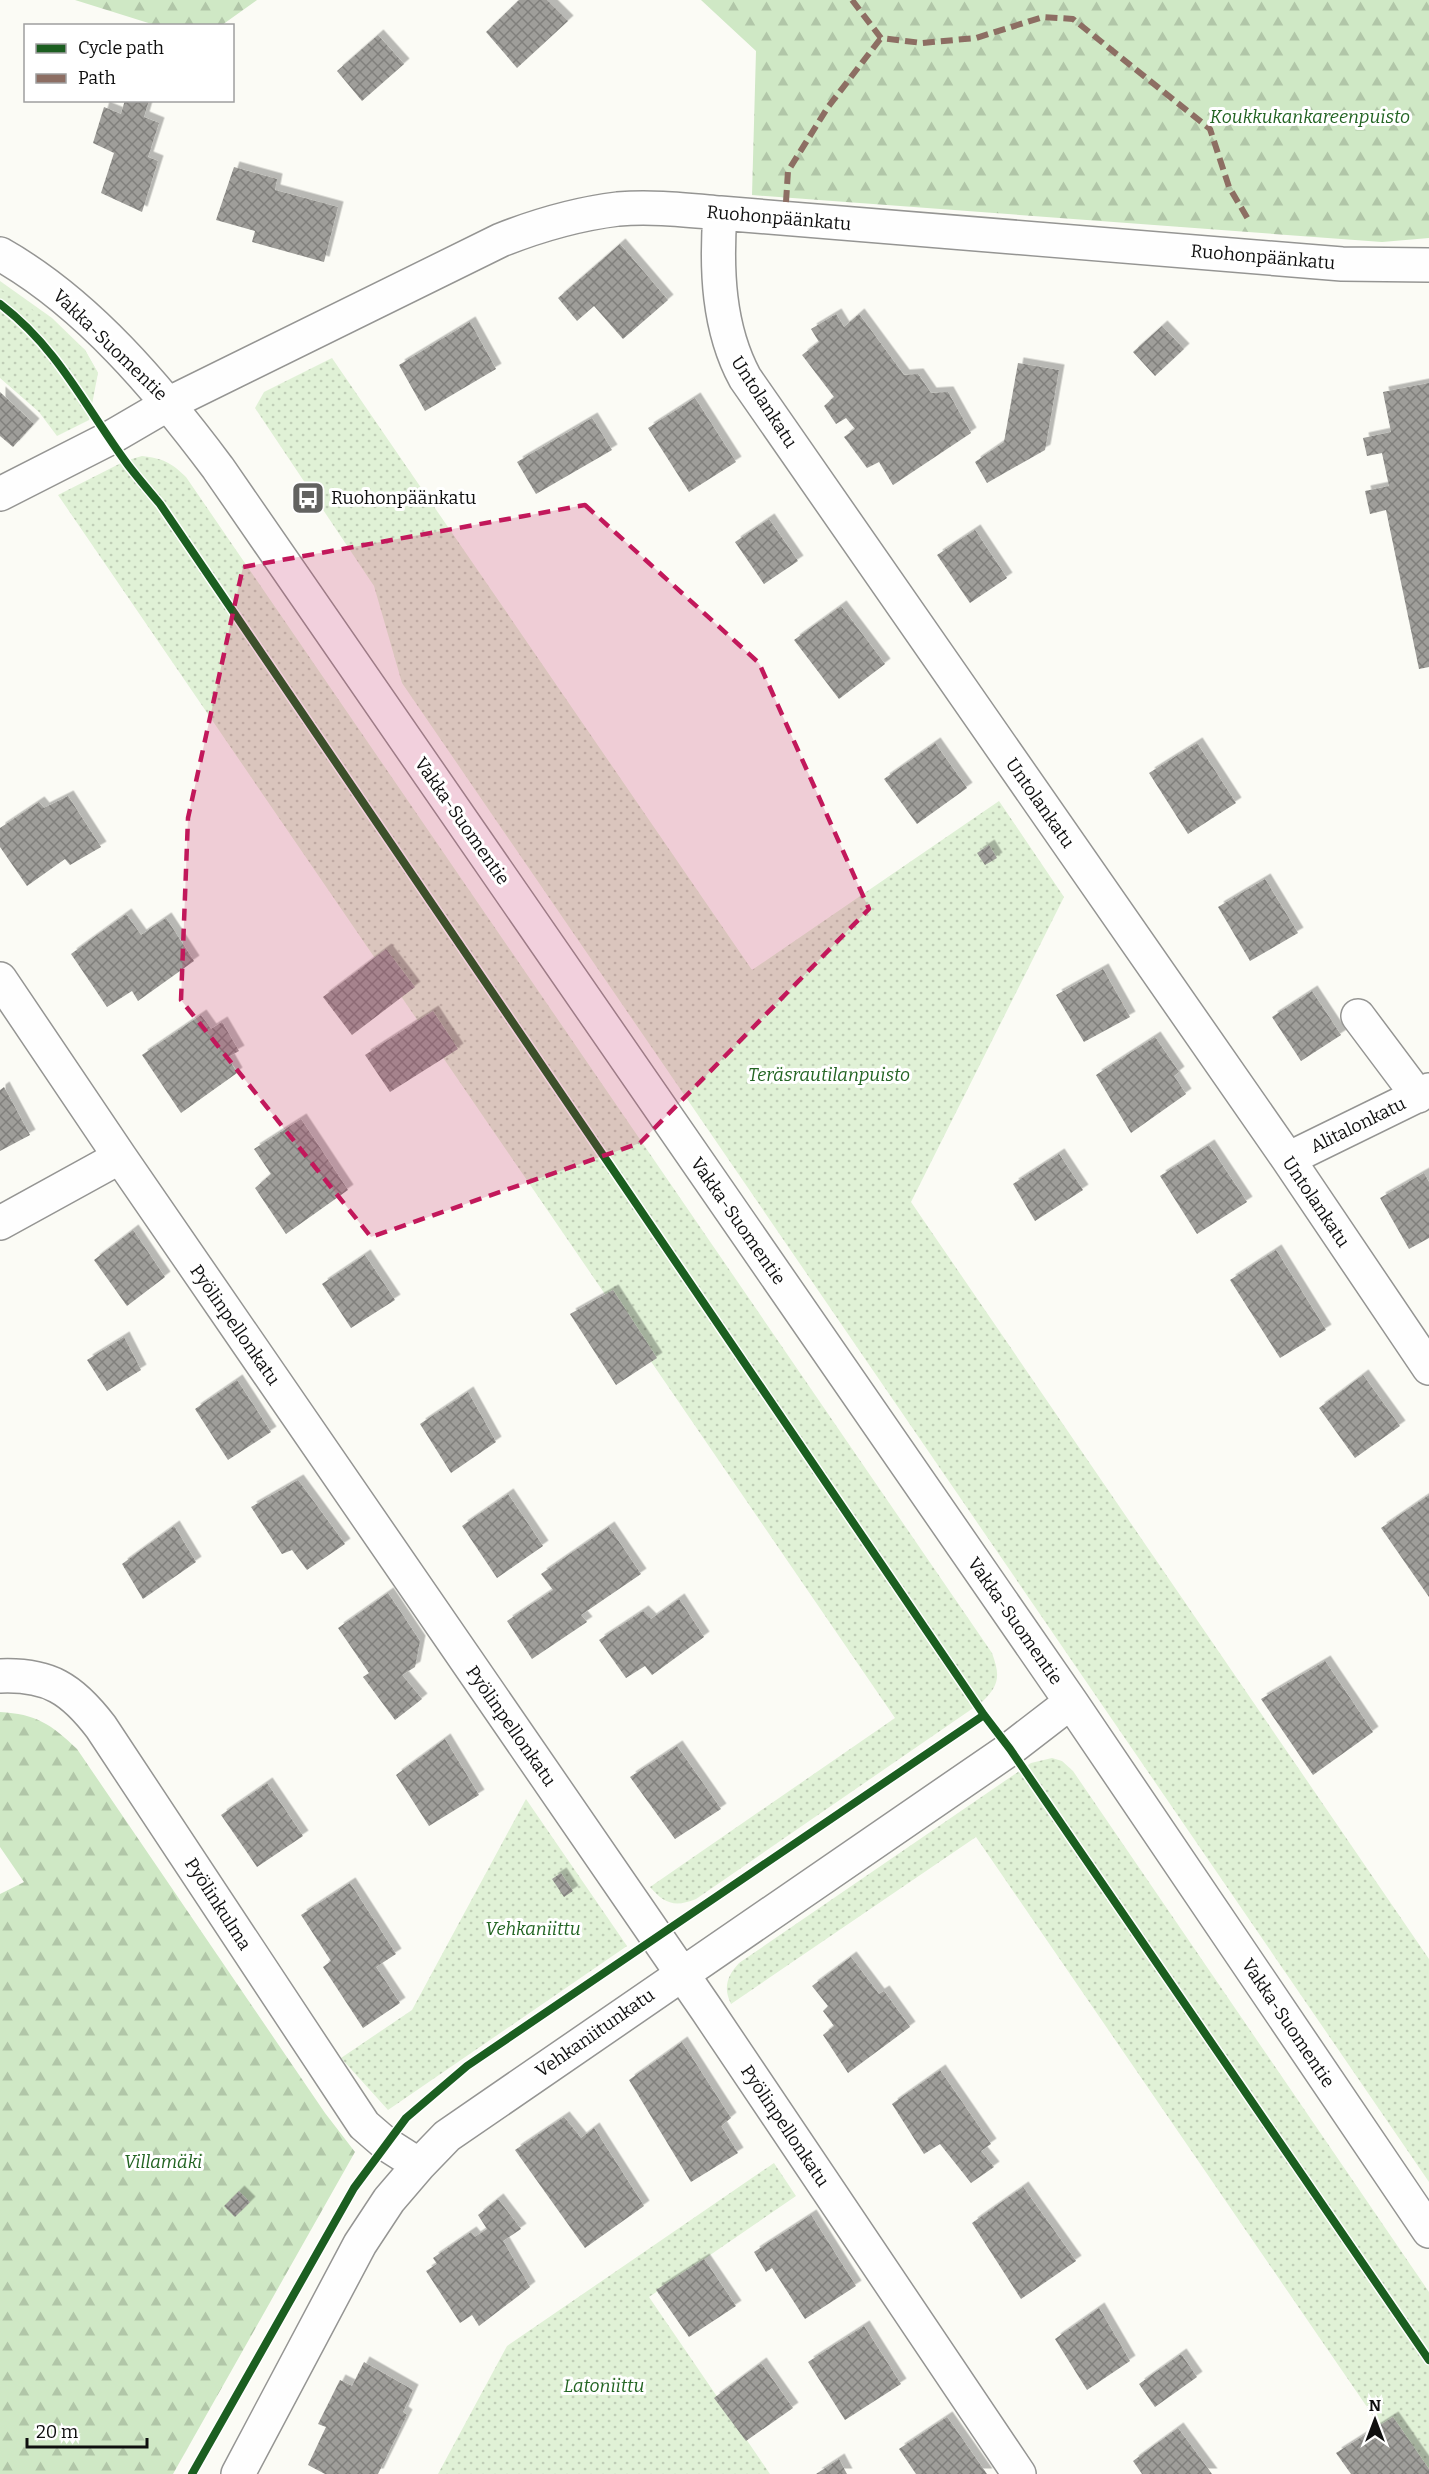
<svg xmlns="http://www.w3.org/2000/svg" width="1429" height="2474" font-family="Bitter,serif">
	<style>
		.grass { fill: #e0f1d6 }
		.forest { fill: url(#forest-firs) }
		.park { fill: url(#park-dots) }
		.building { fill: url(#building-cross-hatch); filter: url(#shadow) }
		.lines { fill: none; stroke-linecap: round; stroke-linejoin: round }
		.minor-casing { stroke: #959593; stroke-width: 36 }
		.minor { stroke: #fefefe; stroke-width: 33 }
		.quiet { stroke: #8d6e63; stroke-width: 6; stroke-dasharray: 12 6; stroke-linecap: butt }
		.cycleway-casing { stroke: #fff; stroke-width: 11 }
		.cycleway { stroke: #1b5e20; stroke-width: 8 }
		.marked { fill: #c2185b; fill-opacity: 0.2; stroke: #c2185b; stroke-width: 4.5; stroke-dasharray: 12 8; stroke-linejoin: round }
		.labels { text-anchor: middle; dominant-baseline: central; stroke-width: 6; stroke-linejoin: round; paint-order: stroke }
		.park-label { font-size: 18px; font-style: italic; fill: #226422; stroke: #fff }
		.street-label { font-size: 18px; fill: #0f0f0f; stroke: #fff }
		.poi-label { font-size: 18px; fill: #0f0f0f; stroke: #fff; text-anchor: start }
	</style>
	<defs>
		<pattern id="forest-firs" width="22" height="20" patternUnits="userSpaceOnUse" patternTransform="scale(1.5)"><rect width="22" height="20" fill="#cfe8c5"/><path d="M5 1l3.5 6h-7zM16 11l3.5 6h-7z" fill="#b1c6a8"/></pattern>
		<pattern id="park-dots" width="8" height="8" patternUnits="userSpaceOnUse" patternTransform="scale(1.5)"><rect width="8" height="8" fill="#e0f1d6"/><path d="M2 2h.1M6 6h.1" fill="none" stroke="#bfcdb6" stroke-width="1.8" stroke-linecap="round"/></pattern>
		<pattern id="building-cross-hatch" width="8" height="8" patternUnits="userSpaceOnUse" patternTransform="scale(1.5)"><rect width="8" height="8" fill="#9f9e9a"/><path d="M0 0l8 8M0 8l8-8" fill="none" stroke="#807f7c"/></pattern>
		<filter id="shadow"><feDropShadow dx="5.5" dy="-5.5" stdDeviation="0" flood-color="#0004"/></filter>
	</defs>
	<rect width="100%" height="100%" fill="#fbfbf5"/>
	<path class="grass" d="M0,281l52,37 33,32 13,23 -6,4 -92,-88z"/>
	<path class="forest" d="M75,0h182l-35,25 -64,1z
		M701,0h728v238l-47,4 -630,-47 4,-144z
		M0,1712c36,2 51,12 77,37l248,364 30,39 -182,322h-173v-580l24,-12 -24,-35z"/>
	<path class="park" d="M0,289l52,33 33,28 13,23 -9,47 -32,16 -18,-24 -39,-34z
		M332,358l420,612 247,-169 65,96 -153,305 518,757v223l-1027,-1499 -28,-97 -119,-178 9,-16z
		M142,456c20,2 30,7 44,21l806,1176c8,22 8,32 -10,49l-286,197c-22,9 -32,4 -46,-12l245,-169 -837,-1223 67,-34z
		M1052,1758l10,3 11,10 356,521v182h-16l-437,-637 -245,167c-8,-16 -4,-28 8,-41l292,-200z
		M526,1799l101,147 -239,164 -47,-52 71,-48z
		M774,2163l22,33 -147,101 121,177h-332l69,-128z"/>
	<path class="building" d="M519,0h28l21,21 -51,47 -31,-36z
		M378,35l26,29 -42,37 -25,-30z
		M125,100h24l-5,17 15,6 -11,34 10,4 -16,51 -41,-19 13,-40 -21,-10 11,-36 17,7z
		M234,167l43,12 -2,11 63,17 -14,55 -72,-20 3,-11 -39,-11z
		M620,244l48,56 -45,39 -29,-33 -17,15 -19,-23z
		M836,314l8,13 15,-13 45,61 14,-1 13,19 17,-1 23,41 -78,52 -14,-23 -12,6 -23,-31 11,-8 -9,-11 -10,6 -12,-18 10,-9 -32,-42 17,-13 -8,-13z
		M470,322l26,47 -71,42 -26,-46z
		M1162,326l22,23 -29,27 -22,-24z
		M1018,363l41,7 -14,80 -58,33 -12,-21 29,-20z
		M1429,383v284l-10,2 -33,-159 -16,4 -5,-23 24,-5 -7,-33 -15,3 -4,-18 28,-6 -8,-40z
		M0,392l34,32 -21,23 -13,-11z
		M695,398l41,64 -47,30 -41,-64z
		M592,418l20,32 -76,44 -19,-32z
		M769,519l29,42 -34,23 -29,-42z
		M975,530l32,48 -37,25 -33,-48z
		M841,606l44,58 -46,35 -45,-59z
		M935,743l32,45 -50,36 -33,-45z
		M1197,743l39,60 -48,31 -39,-61z
		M68,796l33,51 -31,18 -5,-6 -38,27 -27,-39v-19l39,-26 5,6z
		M989,845l8,13 -12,7 -8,-12z
		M1265,879l33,54 -48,28 -32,-54z
		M126,914l15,21 25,-17 28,43 -56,40 -6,-10 -25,16 -36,-53z
		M386,949l29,38 -63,48 -29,-38z
		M1103,969l27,48 -46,25 -28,-47z
		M1312,991l29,44 -40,26 -29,-44z
		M433,1011l25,38 -68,43 -25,-37z
		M201,1015l10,14 11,-7 17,29 -11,6 9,16 -56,40 -39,-58z
		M1155,1037l24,35 -5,4 12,18 -55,39 -35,-58z
		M4,1087l26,48 -30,16v-61z
		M301,1119l47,71 -62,44 -31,-46 16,-14 -17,-25z
		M1209,1145l38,57 -50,32 -37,-58z
		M1059,1154l24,36 -48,31 -22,-37z
		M1424,1173l5,9v56l-20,11 -29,-51z
		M133,1230l32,47 -38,29 -33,-46z
		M1276,1250l50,80 -46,28 -50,-78z
		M365,1255l30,45 -44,28 -29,-44z
		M613,1290l44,68 -41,27 -46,-71z
		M124,1337l17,33 -34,21 -20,-31z
		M1363,1375l37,51 -45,32 -36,-50z
		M237,1380l34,52 -43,28 -33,-51z
		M468,1392l28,50 -45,31 -31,-49z
		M298,1480l47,64 -38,26 -15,-20 -10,4 -31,-47z
		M508,1494l35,52 -46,32 -35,-52z
		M1429,1495v102l-48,-69z
		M174,1526l22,36 -53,37 -21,-35z
		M609,1527l32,47 -60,41 6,7 -55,37 -25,-38 46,-31 -12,-16z
		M388,1593l32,48 -5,26 -13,8 20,24 -27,21 -32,-43 6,-4 -31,-45z
		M679,1599l25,38 -52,38 -7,-9 -19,12 -27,-38 44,-29 8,8z
		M1325,1661l48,71 -60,43 -52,-76z
		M445,1739l34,56 -50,31 -33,-51z
		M677,1746l44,63 -46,30 -45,-62z
		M267,1783l36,53 -46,31 -36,-52z
		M561,1873l12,18 -9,6 -12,-18z
		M350,1883l46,71 -20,13 24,36 -37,25 -40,-61 8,-6 -30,-46z
		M851,1957l28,37 5,-3 26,36 -62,46 -25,-38 11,-9 -11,-15 5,-5 -16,-20z
		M682,2042l49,76 -10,8 17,27 -47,29 -62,-102z
		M940,2070l51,74 -10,7 13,16 -23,16 -31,-39 -16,10 -32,-50z
		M564,2117l17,21 13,-10 50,78 -59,42 -70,-98z
		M1023,2187l53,74 -55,38 -49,-76z
		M239,2191l11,11 -15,15 -11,-11z
		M498,2199l23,30 -18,12 27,46 -51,39 -7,-11 -12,8 -34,-52 11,-7 -4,-6 38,-26 4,5 12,-8 -9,-14z
		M811,2215l45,71 -51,33 -33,-51 -6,4 -12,-20z
		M704,2259l32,47 -47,31 -33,-47z
		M1099,2308l31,53 -43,29 -32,-51z
		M864,2326l37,58 -56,36 -37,-58z
		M1181,2354l16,23 -42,30 -16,-23z
		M364,2362l49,28 -10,22 4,3 -29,59h-53l-17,-9 18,-38 -8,-3 22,-44 12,6z
		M761,2363l32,45 -47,33 -32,-43z
		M947,2417l40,57h-71l-17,-25z
		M1393,2417l36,52v5h-78l-15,-21z
		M1178,2428l34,46h-70l-9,-13z
		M839,2459l8,15h-31z"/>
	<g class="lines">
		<defs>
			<path id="minor" d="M720,213c-4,56 -2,115 25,165l543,781 141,209
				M0,254c87,49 159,135 218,214l853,1234 358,529
				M0,494l110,-56 60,-35 331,-163c38,-15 76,-26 117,-31 33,-3 68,1 102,4l622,51 87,1
				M0,979l120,178 587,853 312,464
				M1358,1016l60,80
				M1288,1159l141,-69
				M0,1223l120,-66
				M0,1676c49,-2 72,13 101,51l263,398 22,19 33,21
				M238,2474l122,-230 29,-44 30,-35 28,-29 563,-387 61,-47"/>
		</defs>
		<use href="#minor" class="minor-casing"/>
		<use href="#minor" class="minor"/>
		<path class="quiet" d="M852,0l29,38 41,5 54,-5 67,-21 30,2 137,110 19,58 19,32
			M786,202l2,-31 40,-64 53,-69"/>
		<defs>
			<path id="cycleway" d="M0,304c59,45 85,103 128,161 10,13 21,26 32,39l824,1211 26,34 419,611
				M192,2474l162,-286 52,-70 61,-52 517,-351"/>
		</defs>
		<use href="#cycleway" class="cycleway-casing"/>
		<use href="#cycleway" class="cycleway"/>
	</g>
	<path class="marked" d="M585,505l174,158 110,246 -229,234 -269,94 -190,-237 7,-182 55,-251z"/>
	<defs>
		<symbol id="bus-square" viewBox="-11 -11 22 22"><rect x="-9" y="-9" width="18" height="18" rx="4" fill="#626260" stroke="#fff"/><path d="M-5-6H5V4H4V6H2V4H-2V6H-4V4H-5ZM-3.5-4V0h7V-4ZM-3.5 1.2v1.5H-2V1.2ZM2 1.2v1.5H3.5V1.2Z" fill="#fff"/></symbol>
	</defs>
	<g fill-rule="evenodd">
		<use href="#bus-square" x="289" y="479" width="38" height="38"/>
	</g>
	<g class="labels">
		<g class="park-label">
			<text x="1310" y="117">Koukkukankareenpuisto</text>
			<text x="829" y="1075">Teräsrautilanpuisto</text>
			<text x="533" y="1929">Vehkaniittu</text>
			<text x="163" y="2162">Villamäki</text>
			<text x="604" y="2386">Latoniittu</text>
		</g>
		<g class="street-label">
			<text transform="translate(779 218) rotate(5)">Ruohonpäänkatu</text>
			<text transform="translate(1263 257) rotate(5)">Ruohonpäänkatu</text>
			<text transform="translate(110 345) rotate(44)">Vakka-Suomentie</text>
			<text transform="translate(764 402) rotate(57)">Untolankatu</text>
			<text transform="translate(1040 803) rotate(55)">Untolankatu</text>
			<text transform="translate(462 821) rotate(55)">Vakka-Suomentie</text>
			<text transform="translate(1358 1125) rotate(-26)">Alitalonkatu</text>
			<text transform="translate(1316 1202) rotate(56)">Untolankatu</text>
			<text transform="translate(738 1221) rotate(55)">Vakka-Suomentie</text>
			<text transform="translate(235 1325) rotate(55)">Pyölinpellonkatu</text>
			<text transform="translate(1015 1621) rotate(55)">Vakka-Suomentie</text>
			<text transform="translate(511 1726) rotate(55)">Pyölinpellonkatu</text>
			<text transform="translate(218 1904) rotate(57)">Pyölinkulma</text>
			<text transform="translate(1288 2023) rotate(56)">Vakka-Suomentie</text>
			<text transform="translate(595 2033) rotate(-35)">Vehkaniitunkatu</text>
			<text transform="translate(785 2126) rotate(56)">Pyölinpellonkatu</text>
		</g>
		<g class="poi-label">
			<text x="331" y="498">Ruohonpäänkatu</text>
		</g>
	</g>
	<rect x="24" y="24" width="210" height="78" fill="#ffffff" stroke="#9f9f9f" stroke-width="1.5"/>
	<rect x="36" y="44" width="30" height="9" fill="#1b5e20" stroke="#9f9f9f" stroke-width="1.5"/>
	<text x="78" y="54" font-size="18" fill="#0f0f0f">Cycle path</text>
	<rect x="36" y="74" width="30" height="9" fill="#8d6e63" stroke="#9f9f9f" stroke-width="1.5"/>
	<text x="78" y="84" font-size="18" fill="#0f0f0f">Path</text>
	<g transform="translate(1375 2420)" stroke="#ffffff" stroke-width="4.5" paint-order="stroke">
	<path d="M0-4.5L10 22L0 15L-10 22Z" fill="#0f0f0f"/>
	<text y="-9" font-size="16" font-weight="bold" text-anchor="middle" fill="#0f0f0f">N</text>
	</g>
	<path d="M27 2438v9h120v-9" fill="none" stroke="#0f0f0f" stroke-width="3"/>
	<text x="36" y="2438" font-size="18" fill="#0f0f0f" stroke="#ffffff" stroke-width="4.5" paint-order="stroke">20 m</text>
</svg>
